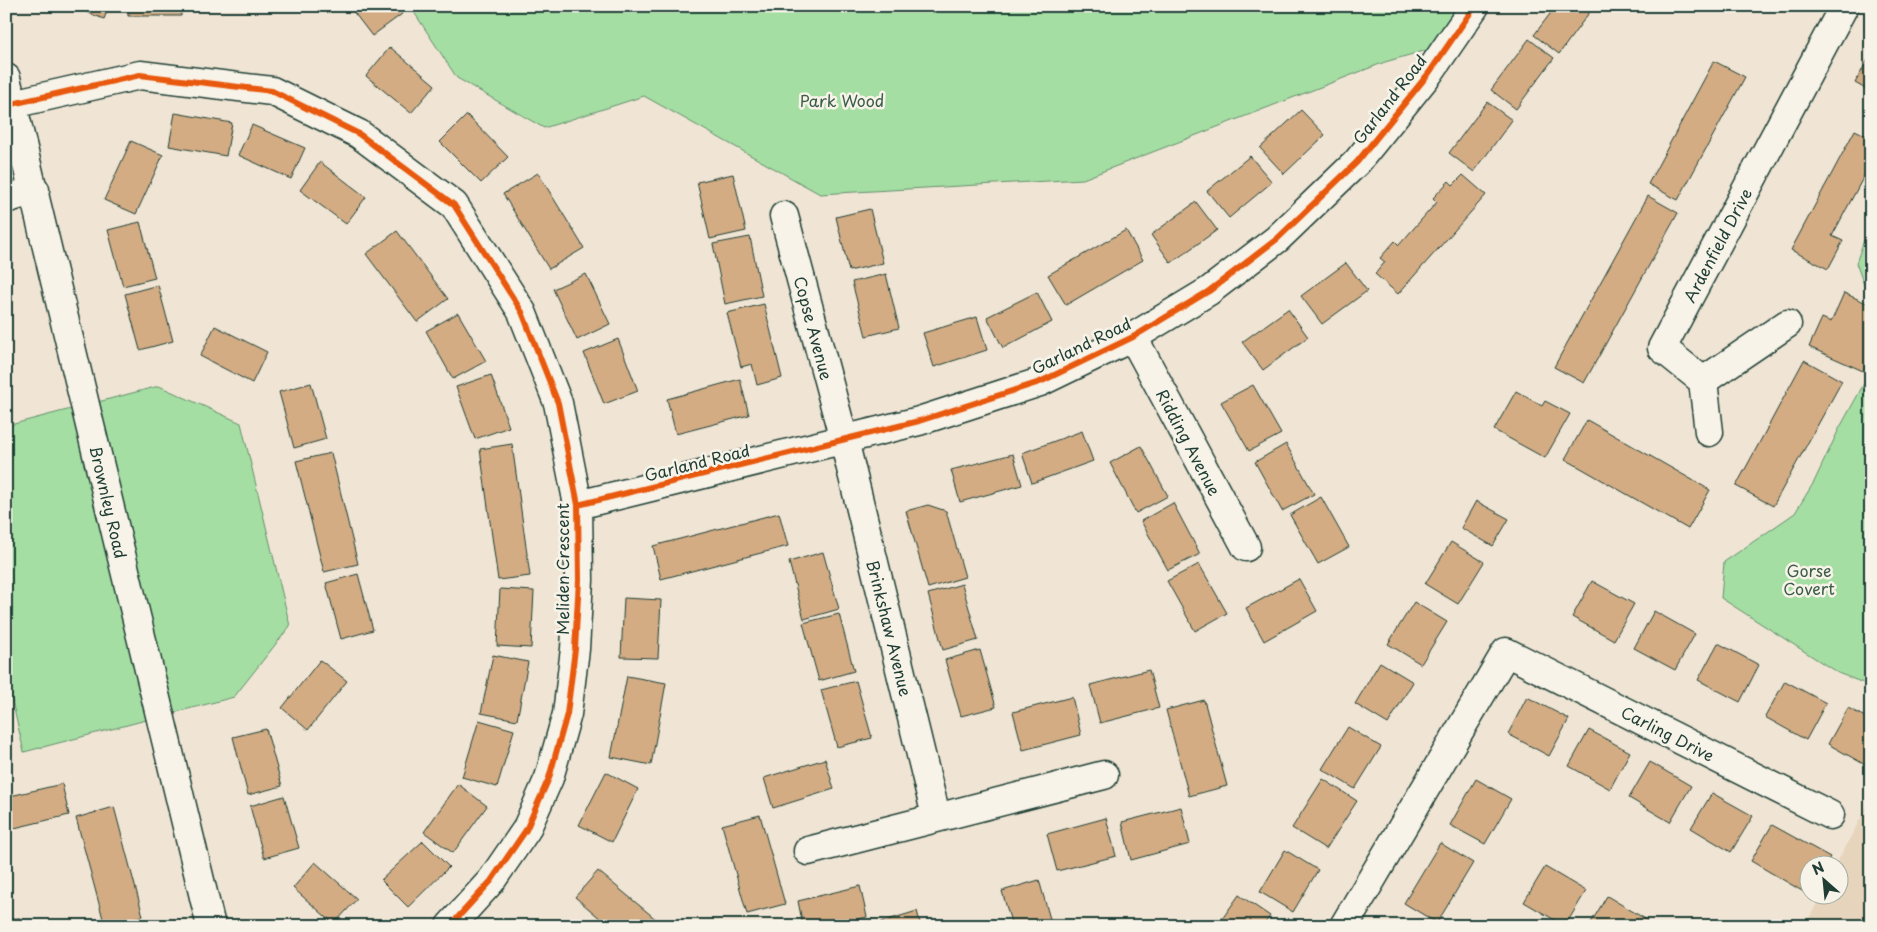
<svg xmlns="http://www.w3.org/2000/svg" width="1877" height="932" font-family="'Playpen Sans',sans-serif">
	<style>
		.built { fill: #e7d4bc }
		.green { fill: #a5dea3; stroke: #628e6c }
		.building { fill: #d3ac84; stroke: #1f3d34 }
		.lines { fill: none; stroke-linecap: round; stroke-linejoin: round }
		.minor-casing { stroke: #1f3d34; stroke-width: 31 }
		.minor { stroke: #f7f3e8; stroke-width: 28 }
		.cycleway-casing { stroke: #f7f3e8; stroke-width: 9 }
		.cycleway { stroke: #e8590c; stroke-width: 6 }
		.labels { text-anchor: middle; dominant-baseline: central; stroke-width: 5; stroke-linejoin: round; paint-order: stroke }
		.street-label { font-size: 16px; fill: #1f3d34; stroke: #f7f3e8 }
		.park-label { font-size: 16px; fill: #3a5d4a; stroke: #f7f3e8 }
	</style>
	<rect width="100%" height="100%" fill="#f0e5d4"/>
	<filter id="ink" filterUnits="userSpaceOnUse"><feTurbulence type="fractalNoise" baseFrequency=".02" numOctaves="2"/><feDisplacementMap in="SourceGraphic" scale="10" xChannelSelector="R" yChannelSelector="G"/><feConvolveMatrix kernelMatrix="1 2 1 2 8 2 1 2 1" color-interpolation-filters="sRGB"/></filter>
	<g filter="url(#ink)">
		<path class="built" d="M1871,799v127h-66l16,-31 19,-1v-30h-4z"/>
		<path class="green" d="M410,6h1055l-28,41 -52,15 -302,117 -263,15 -176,-98 -100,32 -87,-50z
			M1871,220v84l-15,-41z
			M1871,371v315l-33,-13 -117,-75 3,-36 71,-49 19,-31 25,-53z
			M159,386l82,37 49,203 -56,71 -210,55 -18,-77v-249z"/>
		<path class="building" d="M70,6h39l-5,13z
			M128,6h53v10h-53z
			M349,6h47l6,8 -30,22z
			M1556,6h38l-35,48 -25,-19z
			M1529,39l25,19 -38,51 -25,-19z
			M390,47l45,38 -24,28 -45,-37z
			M1871,54v38l-16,-9z
			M1714,61l31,16 -67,123 -30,-16z
			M1487,102l25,18 -38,52 -25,-19z
			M1301,110l24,25 -41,39 -24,-26z
			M175,113l57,10 -6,33 -57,-10z
			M467,115l41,42 -27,26 -41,-41z
			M252,125l53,23 -14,31 -53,-24z
			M1855,130l16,8v25l-39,73 11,5 -15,28 -37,-19z
			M131,141l32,14 -27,59 -32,-14z
			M1250,156l22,26 -43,36 -22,-27z
			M320,162l46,35 -20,27 -46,-34z
			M538,173l46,75 -35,21 -46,-75z
			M733,174l13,57 -36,8 -13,-57z
			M1463,175l23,20 -88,99 -23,-20 10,-12 -5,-4 15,-17 4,4 38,-43 -4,-4 16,-17 4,4z
			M1648,196l30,17 -94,170 -30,-16z
			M1196,202l21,28 -46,33 -20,-28z
			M870,209l13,54 -34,8 -13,-54z
			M140,222l15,56 -32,8 -15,-56z
			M1126,230l17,30 -77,45 -18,-30z
			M397,231l51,68 -31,23 -51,-68z
			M750,237l12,59 -37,8 -12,-60z
			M1346,263l21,28 -45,33 -21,-28z
			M586,274l24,50 -33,16 -24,-51z
			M886,274l13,54 -33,8 -14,-54z
			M158,285l15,56 -33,9 -15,-56z
			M1037,292l15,30 -49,26 -16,-31z
			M1844,293l27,12v49l-8,17 -54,-24 13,-29 9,4z
			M764,304l18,74 -25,7 -5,-21 -11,3 -14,-54z
			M1288,309l20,28 -45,33 -21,-28z
			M458,313l28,48 -33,18 -27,-48z
			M977,317l10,33 -53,17 -11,-34z
			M215,326l52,26 -15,31 -52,-27z
			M618,339l20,52 -34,13 -20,-51z
			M1804,360l38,21 -69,125 -37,-20z
			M491,375l18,52 -34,12 -19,-52z
			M740,379l9,36 -73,19 -9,-35z
			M311,383l15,56 -32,9 -15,-56z
			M1253,385l28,49 -32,17 -28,-49z
			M1516,391l26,15 3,-5 25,13 -25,44 -51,-28z
			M1587,420l123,70 -22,39 -123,-70z
			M1082,431l11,30 -61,22 -10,-30z
			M512,444l18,132 -32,4 -18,-131z
			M1286,444l28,50 -32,17 -27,-49z
			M1141,446l27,50 -32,17 -26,-50z
			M331,453l27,111 -34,8 -28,-111z
			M1013,454l9,31 -62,17 -9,-32z
			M1321,497l28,50 -31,17 -28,-49z
			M1476,501l33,18 -16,27 -32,-18z
			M1173,503l27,51 -32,16 -27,-49z
			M928,505l18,6 19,66 -37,11 -22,-77z
			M779,513l9,33 -127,33 -8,-33z
			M1451,542l33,20 -26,42 -33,-20z
			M823,552l16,57 -35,10 -15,-57z
			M1199,564l28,49 -32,18 -28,-50z
			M358,574l15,56 -32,9 -15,-56z
			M1299,579l18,32 -53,30 -18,-33z
			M1592,581l42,23 -20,36 -42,-23z
			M962,584l16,56 -35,10 -15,-56z
			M500,589l34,2 -3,57 -34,-2z
			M624,598l37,2 -3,58 -37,-1z
			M1414,602l33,20 -26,42 -33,-20z
			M1654,611l41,23 -20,36 -41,-22z
			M839,614l15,57 -35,10 -16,-58z
			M1718,643l41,22 -19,37 -42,-22z
			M980,650l16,57 -35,9 -16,-56z
			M493,655l35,7 -11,58 -36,-7z
			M320,660l27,21 -39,49 -26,-22z
			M1380,662l33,20 -25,42 -33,-20z
			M1149,670l10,38 -59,15 -10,-38z
			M627,676l39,7 -15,82 -40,-8z
			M856,681l16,57 -35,9 -16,-57z
			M1785,681l41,22 -20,37 -41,-23z
			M1072,697l9,38 -58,15 -10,-38z
			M1527,697l42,22 -20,37 -41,-22z
			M1204,700l23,86 -38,10 -23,-86z
			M1848,708l23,12 -2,47 -41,-23z
			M479,720l35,10 -17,57 -35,-10z
			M1348,727l33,20 -26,42 -33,-20z
			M266,729l16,57 -34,9 -15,-58z
			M1589,730l41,22 -20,37 -41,-23z
			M825,759l9,30 -61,19 -9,-30z
			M1650,762l41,24 -21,36 -41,-24z
			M606,772l32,17 -26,53 -33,-17z
			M1323,779l34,22 -31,48 -34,-21z
			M1476,779l35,20 -26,45 -35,-19z
			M62,784l7,31 -63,15v-33z
			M458,784l29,22 -34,47 -29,-21z
			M1712,793l41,23 -22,36 -40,-24z
			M284,796l15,52 -35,10 -14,-52z
			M114,807l29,109 -38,10 -29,-108z
			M1181,807l9,37 -59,16 -9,-38z
			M760,815l25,89 -38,10 -25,-89z
			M1106,818l10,38 -59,15 -10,-37z
			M1772,825l58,32 -4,7h-16l-1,31 -58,-34z
			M423,841l26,26 -41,40 -27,-27z
			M1440,843l33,20 -36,60 -33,-20z
			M1285,850l33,20 -25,42 -33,-20z
			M315,862l42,37 -23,25 -41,-36z
			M1545,867l41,24 -21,35 -41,-24z
			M598,871l66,55h-55l-34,-29z
			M1039,880l13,46h-40l-10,-35z
			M860,886l7,31 -39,9h-25l-5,-25z
			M1239,895l31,21 -7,10h-31l-10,-7z
			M1607,896l40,24 -3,6h-55z
			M917,911l4,15h-39l-1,-4z
			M20,918l1,8h-15v-7z"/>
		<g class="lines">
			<defs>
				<path id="minor" d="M6,78l205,848
					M12,104l128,-29 132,16 87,43 95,71 68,107 36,91 20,102 1,75 -4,69 -8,65 -18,64 -23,52 -35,51 -41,45
					M6,199l29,-9
					M784,216l60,224 92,376
					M1787,324l-84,57 -41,-33 182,-342
					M1133,337l113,210
					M1703,381l6,51
					M578,505l341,-84 121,-39 93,-45 76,-46 68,-52 80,-77 72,-89 46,-67
					M808,851l296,-76
					M1344,926l162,-274 324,163"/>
			</defs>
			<use href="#minor" class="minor-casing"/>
			<use href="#minor" class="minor"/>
			<defs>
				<path id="cycleway" d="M12,104l128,-29 132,16 87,43 95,71 68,107 36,91 20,102 1,75 -4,69 -8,65 -18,64 -23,52 -35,51 -41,45
					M578,505l341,-84 121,-39 93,-45 76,-46 68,-52 80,-77 72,-89 46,-67"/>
			</defs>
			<use href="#cycleway" class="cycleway-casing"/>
			<use href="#cycleway" class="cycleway"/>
		</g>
	</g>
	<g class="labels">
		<g class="street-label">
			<text transform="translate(1389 99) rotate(-52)">Garland Road</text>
			<text transform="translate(1717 245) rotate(-62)">Ardenfield Drive</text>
			<text transform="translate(814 328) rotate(75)">Copse Avenue</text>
			<text transform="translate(1081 345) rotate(-26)">Garland Road</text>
			<text transform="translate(1189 442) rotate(62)">Ridding Avenue</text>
			<text transform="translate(697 462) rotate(-14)">Garland Road</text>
			<text transform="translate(109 502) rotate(77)">Brownley Road</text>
			<text transform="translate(562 569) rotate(-90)">Meliden Crescent</text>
			<text transform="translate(890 628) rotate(76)">Brinkshaw Avenue</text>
			<text transform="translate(1668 733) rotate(27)">Carling Drive</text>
		</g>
		<g class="park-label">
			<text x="842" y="100">Park Wood</text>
			<text x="1809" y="570">Gorse<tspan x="1809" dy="18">Covert</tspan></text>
		</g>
	</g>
	<rect width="1877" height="932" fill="none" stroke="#f7f3e8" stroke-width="25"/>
	<rect x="12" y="12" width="1852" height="907" fill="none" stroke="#1f3d34" stroke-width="2" filter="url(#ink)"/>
	<g transform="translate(1824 880) rotate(333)"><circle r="24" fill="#f7f3e8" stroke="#a1aaa0"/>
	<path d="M0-4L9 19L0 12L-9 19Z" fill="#1f3d34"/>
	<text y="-8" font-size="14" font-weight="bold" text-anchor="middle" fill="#1f3d34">N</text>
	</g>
</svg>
